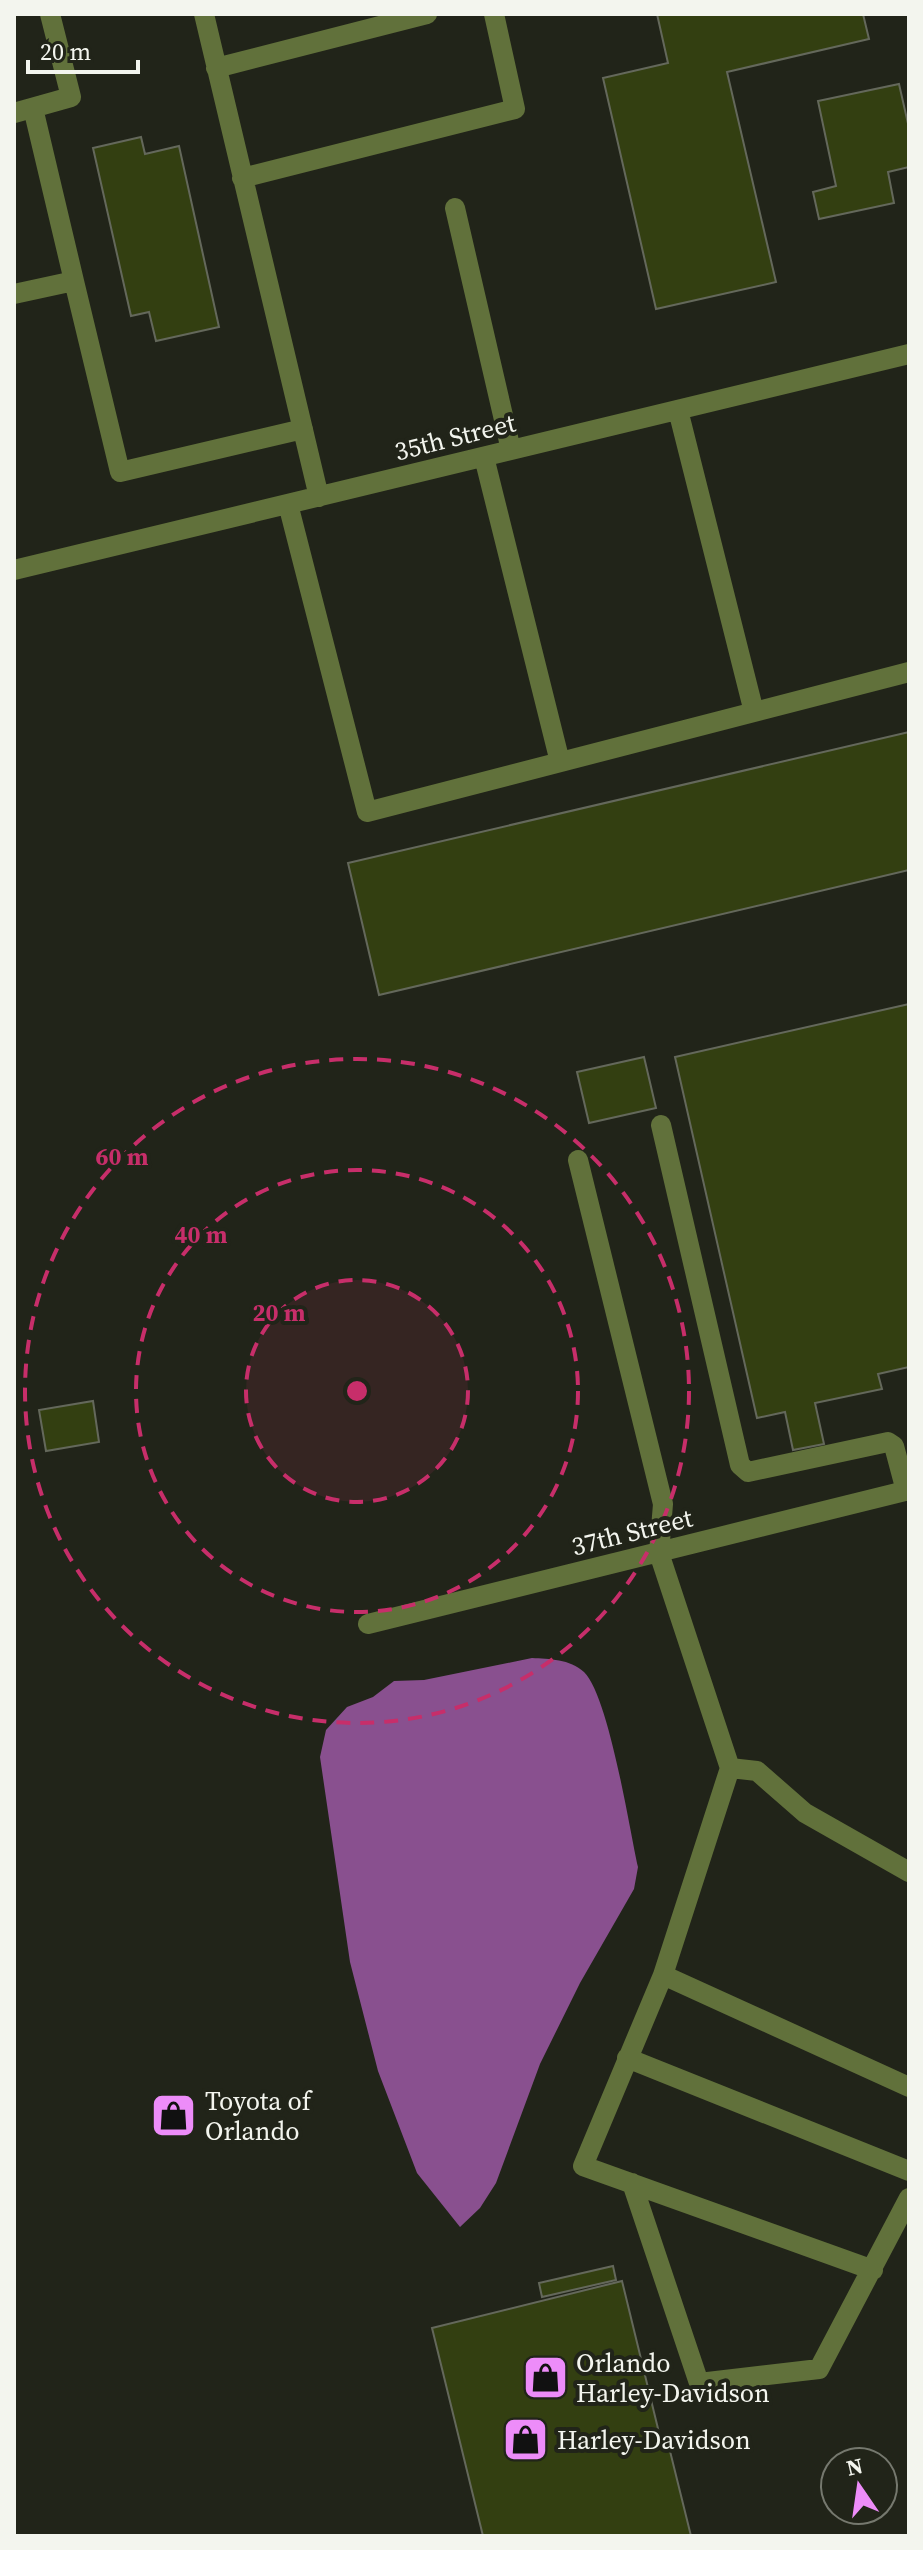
<svg xmlns="http://www.w3.org/2000/svg" width="923" height="2550" font-family="'Source Serif 4',serif">
	<style>
		.water { fill: #89508f }
		.building { fill: #333f11; stroke: #64685b; stroke-width: 2 }
		.lines { fill: none; stroke-linecap: round; stroke-linejoin: round }
		.minor { stroke: #61713b; stroke-width: 20 }
		.ring { fill: none; stroke: #c72e6a; stroke-width: 4; stroke-dasharray: 14 10 }
		.labels { text-anchor: middle; dominant-baseline: central; stroke-width: 8; stroke-linejoin: round; paint-order: stroke }
		.street-label { font-size: 26px; fill: #f3f5ee; stroke: #212419 }
		.poi-label { font-size: 26px; fill: #f3f5ee; stroke: #212419; text-anchor: start }
		.centre { fill: #c72e6a; stroke: #212419; stroke-width: 4 }
		.ring-label { font-size: 24px; text-anchor: middle; font-weight: bold; fill: #c72e6a; stroke: #212419; stroke-width: 8; stroke-linejoin: round; paint-order: stroke }
	</style>
	<rect width="100%" height="100%" fill="#212419"/>
	<path class="water" d="M532,1658c17,1 38,1 52,14 25,25 45,155 54,195l-4,22 -54,94 -40,81 -44,119 -16,25 -20,19 -43,-54 -39,-102 -28,-109 -30,-205 6,-27 21,-23 26,-10 21,-16 30,-1z"/>
	<path class="building" d="M657,14h206l6,25 -142,33 49,210 -120,27 -53,-231 65,-15z
		M899,84l10,44v39l-21,5 6,31 -75,16 -6,-27 23,-6 -18,-85z
		M141,137l4,17 34,-8 40,181 -63,14 -7,-29 -18,4 -38,-168z
		M909,732v138l-530,125 -31,-132z
		M909,1004v363l-31,7 4,15 -67,14 9,41 -31,6 -8,-38 -28,6 -82,-361z
		M644,1057l12,51 -67,15 -12,-51z
		M93,1401l6,41 -53,9 -7,-41z
		M613,2266l3,14 -74,17 -3,-14z
		M622,2281l40,164 6,-2 23,93h-208l-51,-208z"/>
	<g class="lines">
		<path class="minor" d="M204,14l115,483
			M216,68l211,-54
			M14,113l57,-16 -21,-83
			M242,178l273,-69 -21,-95
			M455,208l56,242
			M74,281l46,191 183,-43
			M14,294l60,-13 -41,-173
			M678,410l76,302
			M484,457l76,305
			M288,504l79,308 542,-140
			M14,570l895,-216
			M661,1125l79,340 8,7 140,-30 6,4 12,45
			M578,1160l85,344 -4,49 71,215 -67,207 -80,191 290,104
			M368,1624l541,-134
			M730,1768l27,3 48,42 104,59
			M663,1975l246,112
			M627,2058l282,113
			M632,2183l67,200 120,-14 90,-171"/>
	</g>
	<circle cx="357" cy="1391" r="111" fill="#c72e6a" fill-opacity=".12"/>
	<g class="ring">
		<circle cx="357" cy="1391" r="111"/>
		<circle cx="357" cy="1391" r="221"/>
		<circle cx="357" cy="1391" r="332"/>
	</g>
	<defs>
		<symbol id="shop-square" viewBox="-11 -11 22 22"><rect x="-9" y="-9" width="18" height="18" rx="4" fill="#ed8cf9" stroke="#212419"/><path d="M-5-2.5h2.3a2.7 3.5 0 0 1 5.4 0H5L5.5 6h-11ZM-1.5-2.5h3a1.5 2.3 0 0 0-3 0Z" fill="#111"/></symbol>
	</defs>
	<g fill-rule="evenodd">
		<use href="#shop-square" x="148" y="2090" width="51" height="51"/>
		<use href="#shop-square" x="520" y="2352" width="51" height="51"/>
		<use href="#shop-square" x="500" y="2414" width="51" height="51"/>
	</g>
	<g class="labels">
		<g class="street-label">
			<text transform="translate(455 437) rotate(-14)">35th Street</text>
			<text transform="translate(632 1532) rotate(-14)">37th Street</text>
		</g>
		<g class="poi-label">
			<text x="205" y="2101">Toyota of<tspan x="205" dy="30">Orlando</tspan></text>
			<text x="576" y="2363">Orlando<tspan x="576" dy="30">Harley-Davidson</tspan></text>
			<text x="557" y="2440">Harley-Davidson</text>
		</g>
	</g>
	<circle cx="357" cy="1391" r="12" class="centre"/>
	<g class="ring-label">
		<text x="122" y="1165">60 m</text>
		<text x="201" y="1243">40 m</text>
		<text x="279" y="1321">20 m</text>
	</g>
	<rect width="923" height="2550" fill="none" stroke="#f3f5ee" stroke-width="32"/>
	<g transform="translate(859 2486) rotate(347)"><circle r="38" fill="#212419" stroke="#75786e" stroke-width="2"/>
	<path d="M0-6L14 30L0 20L-14 30Z" fill="#ed8cf9"/>
	<text y="-12" font-size="22" font-weight="bold" text-anchor="middle" fill="#f3f5ee">N</text>
	</g>
	<path d="M28 60v12h110v-12" fill="none" stroke="#f3f5ee" stroke-width="4"/>
	<text x="40" y="60" font-size="24" fill="#f3f5ee" stroke="#212419" stroke-width="6" paint-order="stroke">20 m</text>
</svg>
